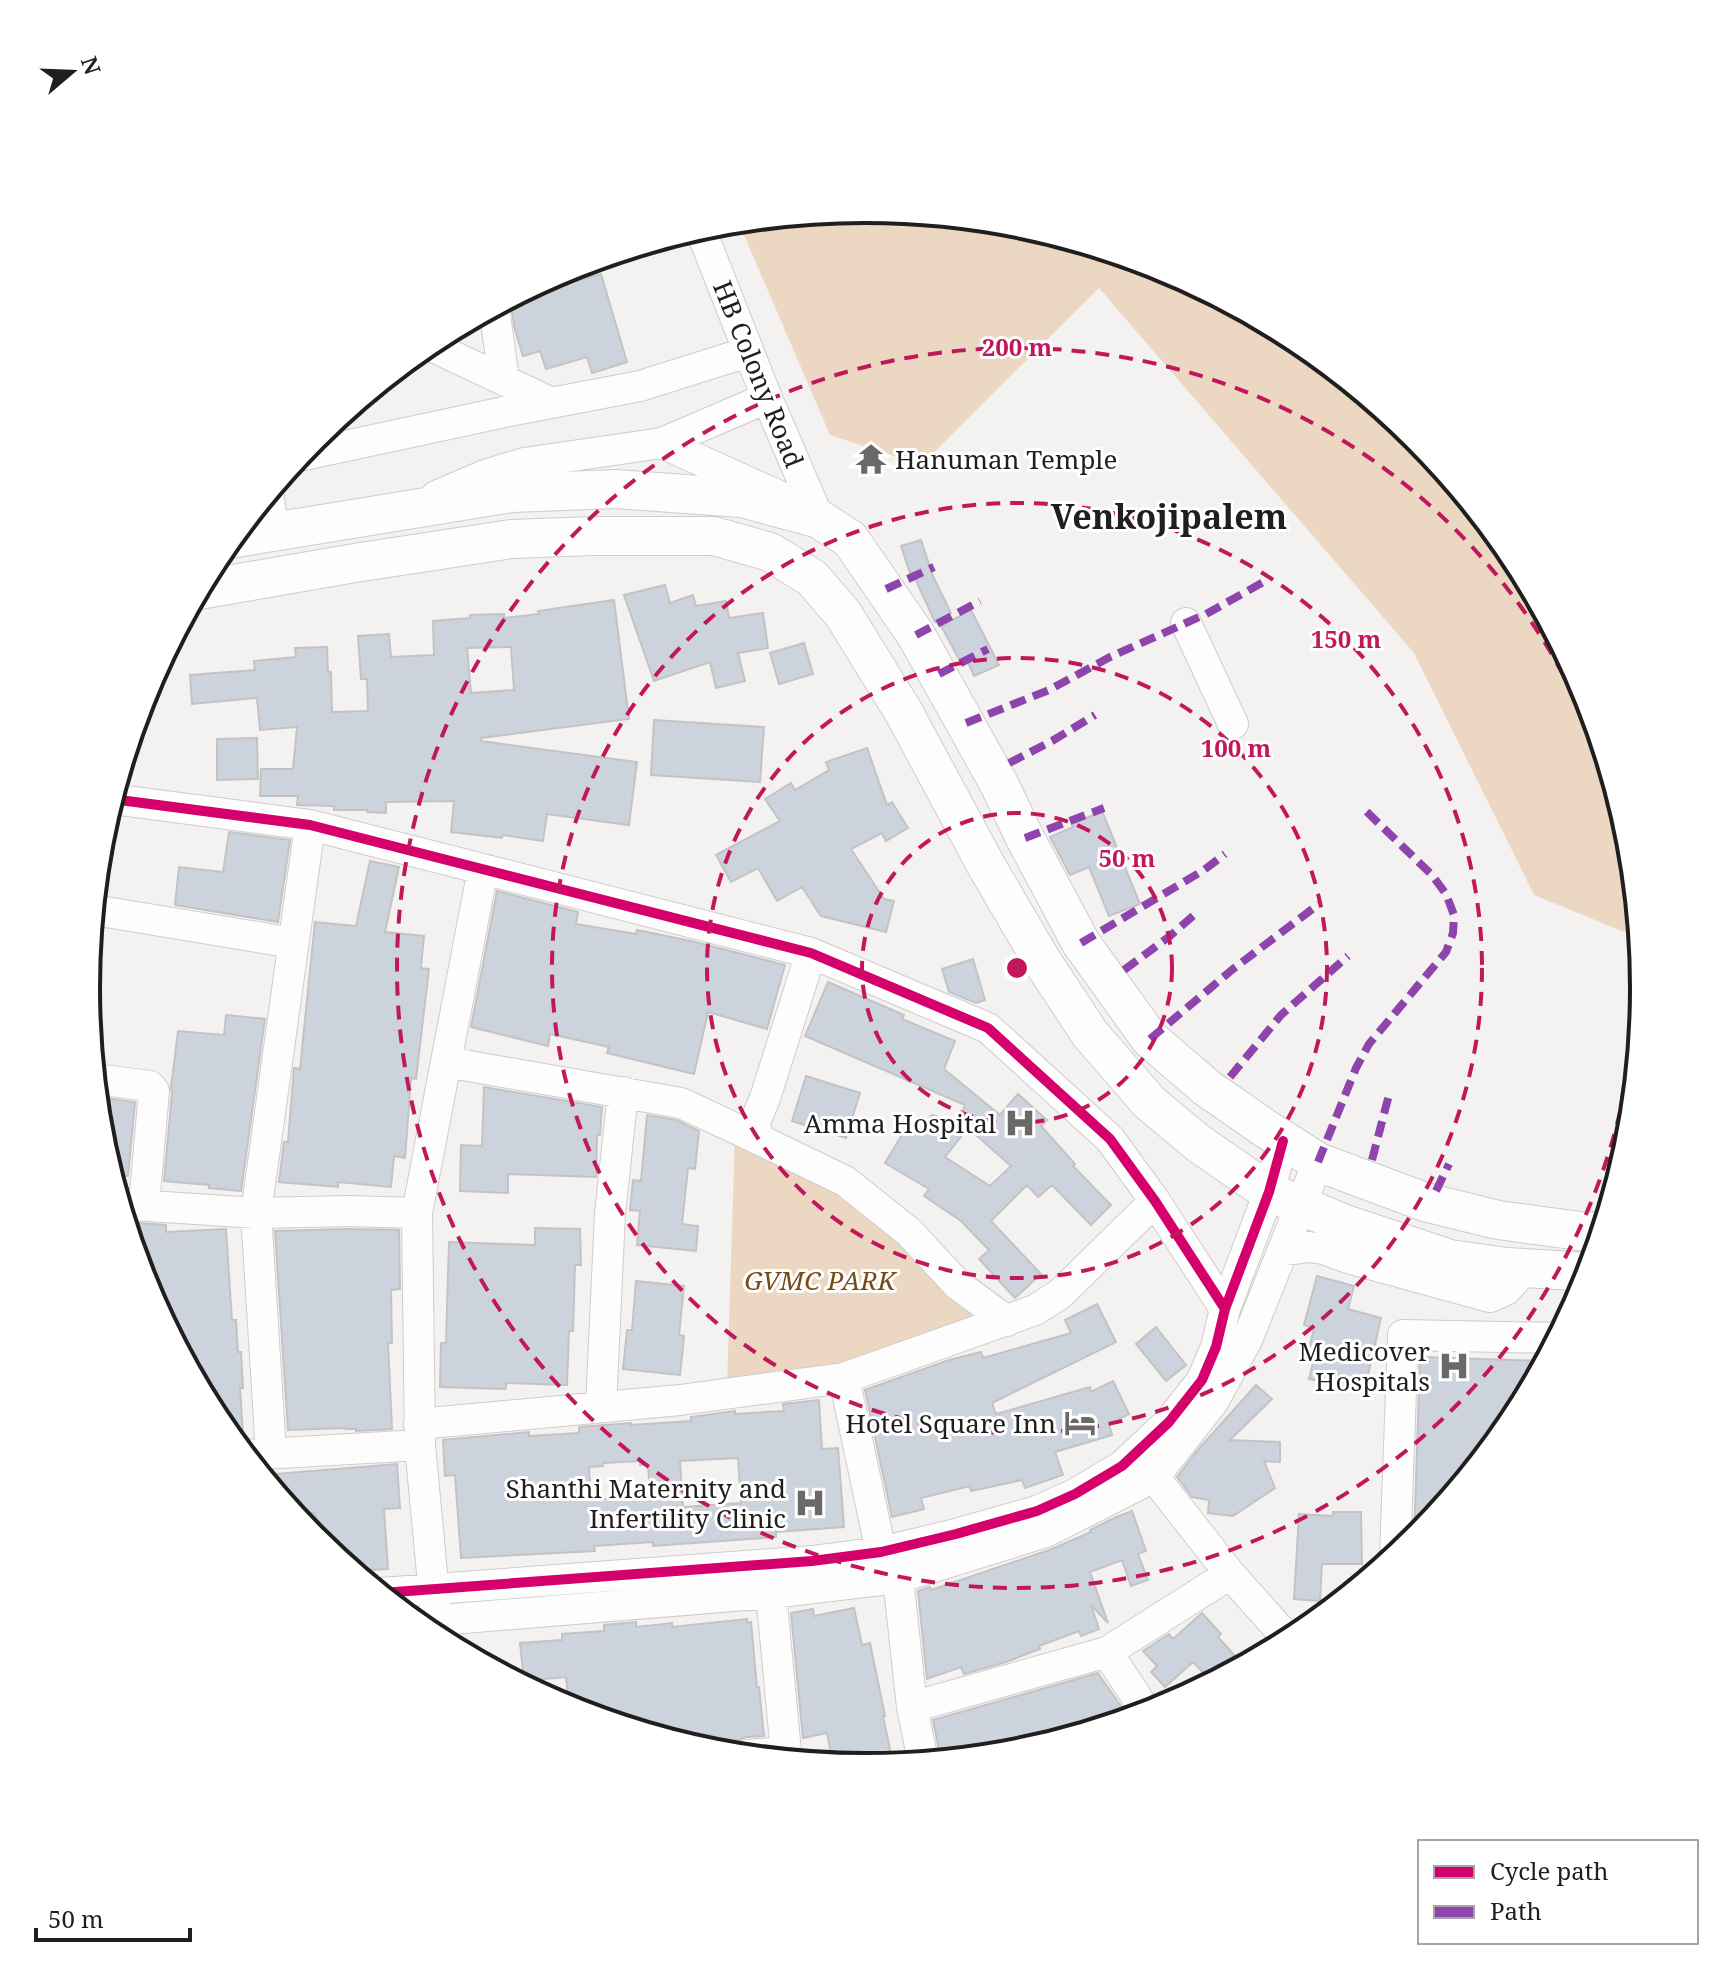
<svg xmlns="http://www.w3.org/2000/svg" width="1730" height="1976" font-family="'Noto Serif',serif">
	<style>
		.green { fill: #ecd7c2 }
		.building { fill: #cdd3dc; stroke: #c4c3c3; stroke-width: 2; fill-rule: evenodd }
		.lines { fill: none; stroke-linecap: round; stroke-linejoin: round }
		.minor-casing { stroke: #cecdcb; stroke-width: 32 }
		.major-casing { stroke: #cecdcb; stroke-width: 40 }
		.minor { stroke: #fdfdfd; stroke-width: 30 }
		.major { stroke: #fdfdfd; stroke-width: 38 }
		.quiet { stroke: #8e44ad; stroke-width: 8; stroke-dasharray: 16 8; stroke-linecap: butt }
		.cycleway-casing { stroke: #fff; stroke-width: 15 }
		.cycleway { stroke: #d6006c; stroke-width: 10 }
		.ring { fill: none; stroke: #c2185b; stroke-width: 4; stroke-dasharray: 14 10 }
		.labels { text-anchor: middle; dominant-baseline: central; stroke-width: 6; stroke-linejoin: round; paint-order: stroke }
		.street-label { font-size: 26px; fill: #211f1e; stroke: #fff }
		.poi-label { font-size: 26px; fill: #211f1e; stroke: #fff; text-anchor: end }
		.park-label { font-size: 26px; font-style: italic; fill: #774c17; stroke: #fff }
		.district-label { font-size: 34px; font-weight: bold; fill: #211f1e; stroke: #fff }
		.rim { fill: none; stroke: #211f1e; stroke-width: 4 }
		.centre { fill: #c2185b; stroke: #fff; stroke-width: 4 }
		.ring-label { font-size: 24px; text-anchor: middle; font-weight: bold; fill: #c2185b; stroke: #fff; stroke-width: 6; stroke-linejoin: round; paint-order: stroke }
	</style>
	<rect width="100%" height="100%" fill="#f4f2f0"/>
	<path class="green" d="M865,209l152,15 147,44 134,73 118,96 97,119 72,134 44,146 10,102 -105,-43 -120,-242 -315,-365 -178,177 -91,-30 -92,-214z
		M735,1134l106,49 158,137 -142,45 -130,21z"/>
	<path class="building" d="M601,274l26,88 -35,11 -5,-16 -41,12 -6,-18 -17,5 -8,-26 -5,-31z
		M921,540l12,36 18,37 -16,9 -23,-50 -2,1 -9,-27z
		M665,585l5,18 23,-8 3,11 30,-5 3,17 34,-5 5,35 -30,5 7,28 -29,7 -6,-26 -56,19 -30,-86z
		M614,600l15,119 -148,19v3l156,21 -8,63 -82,-11 -4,27 -40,-6 -1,3 -51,-6 3,-31 -68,1v11l-19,-1v-2h-33v-4l-37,-1 1,-9h-38l1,-27h32l4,-42 -37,3 -3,-32 -65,6 -2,-29 65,-5 -1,-9 42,-4 -1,-9 32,-1 1,25h3l1,40 36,-1 -1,-32h-6l-3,-43 31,-2 2,23 43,-2 -1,-34 37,-3v-3l34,-1v4l35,-4 -1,-3zM511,647l3,43 -43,3 -4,-45z
		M971,610l28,55 -25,11 -8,-18 -6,3 -19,-35z
		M804,643l9,31 -34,10 -9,-31z
		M654,720l110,7 -4,55 -109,-7z
		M257,738l1,41 -41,1v-41z
		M867,748l20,57 5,-3 16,26 -22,13 -4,-8 -31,16 33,50 10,2 -8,31 -65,-16 -19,-29 -25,14 -19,-33 -27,14 -15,-27 64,-34 -15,-22 26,-16 4,7 34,-20 -3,-8z
		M1102,811l38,93 -31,12 -20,-49 -19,8 -20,-38 23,-10 -1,-3z
		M229,832l61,8 -12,82 -103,-17 4,-38 44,5z
		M370,861l29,6 -14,65 39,4 -3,32 8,1 -13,110 -5,-1 -6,80 -11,-2 -3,31 -53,-5v5l-59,-5 5,-40h4l6,-74 6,1 15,-147 41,4z
		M497,891l81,21 -2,12 60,10 1,-4 54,11 94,24 -18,64 -59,-17 -14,62 -87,-21 2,-6 -59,-13 -2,12 -77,-19z
		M973,959l12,41 -9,3 -27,-11 -7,-23z
		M828,982l76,33 -2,4 53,22 -11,28 56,46 18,-21 29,26 -6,6 34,38 -2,2 38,39 -20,20 -39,-40 -14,12 -11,-12 -36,36 50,53 -26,24 -36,-39 10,-9 -28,-29 -37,-25 5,-7 -44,-26 23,-38 11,7 13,-17 34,11 -7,-6 6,-15 -160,-69zM968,1128l43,38 -21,20 -45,-29z
		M226,1015l39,4 -24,172 -32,-3v-3l-45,-4 8,-88 -1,-5 7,-57 46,4z
		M806,1076l54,17 -14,45 -54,-17z
		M484,1087l118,20 -2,28h-3l-1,42 -88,-3v19l-48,-2 1,-46 21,1z
		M97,1097l38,5 -7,74 -17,-1 -3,-10 3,-30 -11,-1z
		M647,1115l29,5 23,11 -4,38 -7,-1 -6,56 16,2 -2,25 -59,-6 3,-34 -10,-1 3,-30 8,1z
		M126,1222l40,3v7l60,-3 6,91h4l2,32h3l2,36h-3l3,46 -14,1 -12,-15 -72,-134z
		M535,1228l45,1 1,36h-6l-2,66h-4l-2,54 -61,-2v6l-66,-2 1,-44h5l3,-101 86,3z
		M348,1229l51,1 1,59 -9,1 1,53h-4l4,86 -36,2v-2h-10v-1l-58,2 -13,-199z
		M1317,1276l37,10 -6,23 33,9 -13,57 8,2 -4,17 -63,-15 4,-16 -7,-2 8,-33 -10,-3z
		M636,1281l48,5 -5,49 5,1 -4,39 -57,-6 4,-39h5z
		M1097,1304l19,38 -124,61 4,11 94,-27 1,5 22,-11 16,33 -20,10 3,11 -57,17 8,23 -38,13 -3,-8 -51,11 -1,-5 -49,12 3,11 -32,8 -27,-127 84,-30 32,-8 2,6 88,-25 -6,-13z
		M1156,1327l30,38 -20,16 -30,-37z
		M1420,1357l125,4 -33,60 -98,120z
		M1256,1385l16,14 -42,41 50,2v20l-16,-1 11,27 -42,28 -25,-3 1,-13 -17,-3 -15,-20 19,-25z
		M819,1400l3,49 16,-1 6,79 -68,5v5l-123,9v-4l-59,4 1,5 -134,7 -6,-83 -10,1 -2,-36 86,-8v4l50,-3v-6l52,-4v2l60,-4v-4l44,-6v3l49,-3 -1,-7zM738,1458l3,45 -58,4 -3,-46zM640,1461v4h8l2,31 -59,4 -2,-33 14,-1v-3z
		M397,1464l3,44 -16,1 4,60 -34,2 -35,-29 -4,-29 -21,1 -32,-39z
		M1132,1511l14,40 -8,3 10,26 -17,6 -9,-26 -32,12 18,51 -17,-18 8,24 -18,7 -2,-5 -40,15 1,3 -34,13 -42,12 -3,-7 -34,12 -9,-88 12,-4 1,3 121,-41 39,-17 -1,-2 24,-12z
		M1333,1512h28l1,52h-40l-2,37 -26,-2 5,-85 34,2z
		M854,1608l8,37 8,-2 15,73h-2l10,48 -28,3 -32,-3 -6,-31 -24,5 -12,-125 22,-4 1,7z
		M1202,1613l19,21 -3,3 25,28 -19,10 -3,-3 -10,9 -18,-19 -28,25 -14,-15 6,-6 -14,-15 26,-17 4,5z
		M747,1619v4l4,-1 6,65h2l5,49 -18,1 -10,4 -51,2 -116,-35 -3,-31 -42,4 -4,-38 42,-3v-6l42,-3v-6l32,-3v5l36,-4v4z
		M1098,1673l31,45 -112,34 -76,8 -8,-40z"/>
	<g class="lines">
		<defs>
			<path id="minor" d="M700,228l67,170 52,121
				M494,307l10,73
				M427,344l125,59
				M662,443l117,53
				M299,456l210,-45 131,-25 108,-34
				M268,493l6,39
				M436,496l49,-21 39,-12 138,-20 105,-45
				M1186,623l47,101
				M112,799l198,26 501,128 177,75 122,111 45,62 70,108
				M94,910l199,33
				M811,953l-46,145 -10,24 3,17 87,42 64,51 49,53 49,36
				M446,1062l235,41 77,36
				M95,1079l55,7 4,5 -10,114
				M120,1204l136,9 92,-2 69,2 3,232 15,160
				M417,1213l66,-344
				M1284,1250l25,-3 14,2 25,9 142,39 16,-7 20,-22
				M844,1378l37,174
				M601,1407l9,-193 13,-122
				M419,1424l261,-24 164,-22 191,-68 25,-16 95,-93
				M271,1453l-15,-240 54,-388
				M245,1455l175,-10
				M1154,1477l76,97 59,66
				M1395,1556l8,-221 154,3
				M898,1578l14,129 11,54
				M381,1593l431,-32 69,-9 75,-18 81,-23 38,-17 47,-28 47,-44 33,-42 14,-33 9,-38 44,-117 14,-51
				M416,1622l355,-29 127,-15 148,-46 108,-55 59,-75 34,-62 71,-178
				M1107,1652l40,61
				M912,1707l195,-55 123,-78
				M747,1755l39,-3 -15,-159"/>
			<path id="major" d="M230,539l282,-46 103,-4 127,9 77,21 31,20 66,96 83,149 26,54 56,105 69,96 57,49 59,41 52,33 107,40 73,18 89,12 15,-2
				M199,590l156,-27 156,-24 82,-3h121l56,16 42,26 31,36 60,97 84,156 55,94 48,73 59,68 49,41 71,49 73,31 108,36 57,8 82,5"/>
		</defs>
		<use href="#minor" class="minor-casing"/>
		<use href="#major" class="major-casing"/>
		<use href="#minor" class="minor"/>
		<use href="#major" class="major"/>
		<path class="quiet" d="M886,589l48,-22
			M916,635l64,-34
			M939,674l49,-25
			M966,723l83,-33 61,-33 96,-43 63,-35
			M1009,763l43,-22 43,-26
			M1025,838l79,-30
			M1081,943l123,-73 21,-16
			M1124,970l46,-34 24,-21
			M1150,1039l83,-70 86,-65
			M1230,1077l51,-62 67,-59
			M1372,1160l18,-69
			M1318,1162l38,-94 13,-24 77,-92 7,-19 1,-18 -8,-21 -14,-19 -66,-64
			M1436,1191l13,-27"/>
		<defs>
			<path id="cycleway" d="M112,799l198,26 501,128 177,75 122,111 45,62 70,108
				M381,1593l431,-32 69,-9 75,-18 81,-23 38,-17 47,-28 47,-44 33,-42 14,-33 9,-38 44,-117 14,-51"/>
		</defs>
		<use href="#cycleway" class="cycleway-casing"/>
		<use href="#cycleway" class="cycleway"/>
	</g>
	<g class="ring">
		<circle cx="1017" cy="968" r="155"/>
		<circle cx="1017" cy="968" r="310"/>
		<circle cx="1017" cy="968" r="465"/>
		<circle cx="1017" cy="968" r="620"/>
	</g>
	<defs>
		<symbol id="temple-bare" viewBox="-9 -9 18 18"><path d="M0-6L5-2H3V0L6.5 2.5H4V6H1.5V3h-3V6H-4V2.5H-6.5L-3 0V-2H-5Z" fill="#6b6968" stroke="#fff" stroke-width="2.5" paint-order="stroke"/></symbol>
		<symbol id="hospital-bare" viewBox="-9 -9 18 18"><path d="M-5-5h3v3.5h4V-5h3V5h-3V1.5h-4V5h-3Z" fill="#6b6968" stroke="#fff" stroke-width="2.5" paint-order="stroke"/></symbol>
		<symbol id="hotel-bare" viewBox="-9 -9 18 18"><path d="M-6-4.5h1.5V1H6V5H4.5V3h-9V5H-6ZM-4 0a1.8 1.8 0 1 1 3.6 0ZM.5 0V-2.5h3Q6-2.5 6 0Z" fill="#6b6968" stroke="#fff" stroke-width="2.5" paint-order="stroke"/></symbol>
	</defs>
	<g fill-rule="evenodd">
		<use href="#temple-bare" x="849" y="437" width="44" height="44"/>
		<use href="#hospital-bare" x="998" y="1101" width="44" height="44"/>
		<use href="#hospital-bare" x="1432" y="1344" width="44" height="44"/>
		<use href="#hotel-bare" x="1058" y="1401" width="44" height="44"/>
		<use href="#hospital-bare" x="788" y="1481" width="44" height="44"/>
	</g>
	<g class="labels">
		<g class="street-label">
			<text transform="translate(759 374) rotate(68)">HB Colony Road</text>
		</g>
		<g class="poi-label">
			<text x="895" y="459" text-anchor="start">Hanuman Temple</text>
			<text x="996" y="1123">Amma Hospital</text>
			<text x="1430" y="1351">Medicover<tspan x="1430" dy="30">Hospitals</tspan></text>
			<text x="1056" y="1423">Hotel Square Inn</text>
			<text x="786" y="1488">Shanthi Maternity and<tspan x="786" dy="30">Infertility Clinic</tspan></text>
		</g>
		<g class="park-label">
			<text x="820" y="1280">GVMC PARK</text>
		</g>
		<g class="district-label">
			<text x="1169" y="516">Venkojipalem</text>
		</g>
	</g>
	<path d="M0 0H1730V1976H0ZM100 988a765 765 0 1 1 1530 0a765 765 0 1 1-1530 0Z" fill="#fff" fill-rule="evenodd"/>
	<path class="rim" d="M100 988a765 765 0 1 1 1530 0a765 765 0 1 1-1530 0Z"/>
	<circle cx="1017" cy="968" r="12" class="centre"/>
	<g class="ring-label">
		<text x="1017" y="356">200 m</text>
		<text x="1346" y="648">150 m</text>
		<text x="1236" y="757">100 m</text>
		<text x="1127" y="867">50 m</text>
	</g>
	<rect x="1418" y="1840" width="280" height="104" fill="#ffffff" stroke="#a6a5a5" stroke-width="2"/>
	<rect x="1434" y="1866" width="40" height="12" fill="#d6006c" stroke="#a6a5a5" stroke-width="2"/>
	<text x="1490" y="1880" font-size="24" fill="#211f1e">Cycle path</text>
	<rect x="1434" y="1906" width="40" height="12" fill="#8e44ad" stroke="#a6a5a5" stroke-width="2"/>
	<text x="1490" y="1920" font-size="24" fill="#211f1e">Path</text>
	<g transform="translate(72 72) rotate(71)" stroke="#ffffff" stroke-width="6" paint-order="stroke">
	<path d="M0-6L14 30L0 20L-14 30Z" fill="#211f1e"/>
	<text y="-12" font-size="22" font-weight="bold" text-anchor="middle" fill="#211f1e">N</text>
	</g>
	<path d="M36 1928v12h154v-12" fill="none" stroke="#211f1e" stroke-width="4"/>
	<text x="48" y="1928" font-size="24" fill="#211f1e" stroke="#ffffff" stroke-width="6" paint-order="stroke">50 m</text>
</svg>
